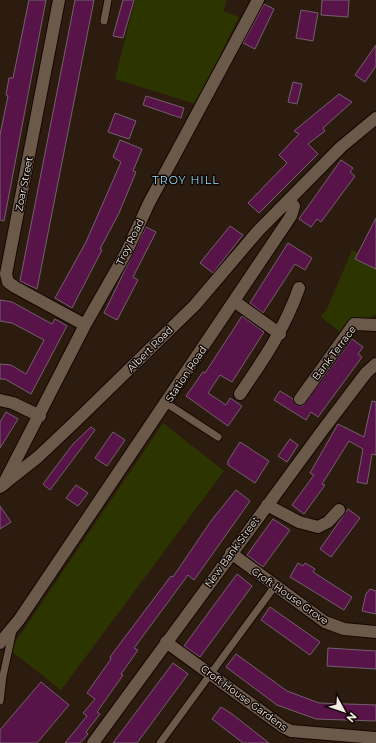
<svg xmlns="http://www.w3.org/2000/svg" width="376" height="743" font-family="Montserrat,sans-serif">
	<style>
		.green { fill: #2c3500 }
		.building { fill: #581448; stroke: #74606d }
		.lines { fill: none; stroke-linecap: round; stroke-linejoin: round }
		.lane-casing { stroke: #140600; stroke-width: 9 }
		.street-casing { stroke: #140600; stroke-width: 14 }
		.secondary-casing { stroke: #140600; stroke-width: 14 }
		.lane { stroke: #6b594a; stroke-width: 7 }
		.street { stroke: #6b594a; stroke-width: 12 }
		.secondary { stroke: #6b594a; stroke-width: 12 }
		.labels { text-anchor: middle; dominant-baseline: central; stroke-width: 3; stroke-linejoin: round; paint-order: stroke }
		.street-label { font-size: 10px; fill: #f5eae1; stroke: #0f0804 }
		.neighbourhood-label { font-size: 11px; letter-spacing: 1px; fill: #95def6; stroke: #0f0804 }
	</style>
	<rect width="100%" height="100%" fill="#2c1c10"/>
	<path class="green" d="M135,0h92l-4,11 16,6 -43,87 -81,-25z
		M352,250l24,13v51l-31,22 -24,-19 6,-8z
		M163,423l61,48 -163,219 -51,-40z"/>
	<path class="building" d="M29,0h17l-42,221 -4,-1v-85l8,-39 -2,-1 3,-17h4z
		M75,0h19l-57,289 -17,-8z
		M123,0h11l-11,38 -10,-2z
		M322,0h27l-1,17 -27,-2z
		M264,4l10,5 -19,40 -12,-6z
		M301,10l17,3 -5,28 -17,-3z
		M376,45v21l-11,16 -10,-7z
		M293,82l9,2 -5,20 -9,-2z
		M339,94l13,8 -29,26 2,3 -17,13 10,10 -59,59 -11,-10 39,-40 -8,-8 20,-21 -5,-3z
		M146,96l38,12 -3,10 -38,-13z
		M115,113l21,8 -7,18 -21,-7z
		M120,140l22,9 -9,22 3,1 -17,41 -19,36 2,1 -30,58 -17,-10 31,-56 35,-80 -8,-5z
		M341,160l12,8 -3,4 5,4 -34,46 -4,-3 -6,8 -12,-8z
		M376,218v51l-21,-10z
		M230,226l13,9 -30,38 -13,-10z
		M146,227l10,5 -23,45 5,3 -21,40 -13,-7z
		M288,243l24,15 -7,12 -10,-6 -32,49 -13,-10z
		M0,300l12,2 40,22 3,-5 12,7 -36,68 -26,-15h-5v-15l11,1 15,9 18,-34 -32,-17 -12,-2z
		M242,316l22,16 -32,50 -12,-7 -12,18 18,12 4,-7 12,8 -14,20 -42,-30 17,-24 2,1z
		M352,339l11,8 -5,7 4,3 -44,60 -7,-5 -5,8 -32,-20 6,-9 13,8 3,6 7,1z
		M372,401l4,1v53l-4,-1 -5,30 -10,-2 6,-33 -14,-8 -27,43 3,1 -21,29 -12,-9 22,-30 -4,-2 28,-49 26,13z
		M6,412l12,7 -18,29v-26z
		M91,427l4,3 -45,60 -7,-6 30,-40z
		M113,432l12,8 -18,26 -12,-8z
		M290,439l8,6 -11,17 -9,-6z
		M240,442l29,19 -14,22 -27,-18v-4z
		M76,485l12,8 -10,13 -12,-8z
		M236,490l14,11 -56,79 -6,-5 -54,73 4,2 -17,24 2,1 -26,37 3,2 -14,18 2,2 -8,9h-15l22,-27 -4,-3 12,-14 -8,-6 24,-34 -1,-2 61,-81 2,1 38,-56z
		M0,506l11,16 -11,7z
		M348,509l12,9 -29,39 -11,-8z
		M273,519l17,11 -27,37 -16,-12z
		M298,563l5,3 2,-3 10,6 -2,3 39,25 -8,13 -54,-33z
		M237,574l15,12 -52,71 -16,-11z
		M370,589l6,2v23l-14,-3 4,-17z
		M270,607l50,35 -10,13 -49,-35z
		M328,648l48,3v18l-49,-3z
		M236,654l51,37 32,12 57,2v16l-60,-2 -39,-14 -51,-38z
		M173,663l15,11 -51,69h-24z
		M41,682l28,23 -32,38h-37v-13z
		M221,707l11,7 37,29h-26l-31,-24z"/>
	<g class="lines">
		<defs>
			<path id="lane" d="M104,21l4,-21
				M166,403l52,34
				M0,701l3,-25 10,-46
				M160,743l115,-157"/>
			<path id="street" d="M59,0l-53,274 2,8 7,5 70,38
				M234,301l46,33
				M240,394c24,-35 45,-66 59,-106
				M300,399l54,-75 22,1
				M0,400l13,3 27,13
				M3,485l82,-160 41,-72 23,-50 109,-203
				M267,505l32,17 19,5 10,-5 11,-12
				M231,553l94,69 19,7 32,3
				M166,642l117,85 8,4 85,7
				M0,643l19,-23 272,-404 3,-10 -5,-6
				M93,743l229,-312 44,-58 10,-9"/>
			<path id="secondary" d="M0,487l38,-30 38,-36 119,-116 63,-74 83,-84 35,-29"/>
		</defs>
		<use href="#lane" class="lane-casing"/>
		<use href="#street" class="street-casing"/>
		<use href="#secondary" class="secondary-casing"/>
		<use href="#lane" class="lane"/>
		<use href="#street" class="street"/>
		<use href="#secondary" class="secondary"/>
	</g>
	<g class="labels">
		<g class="street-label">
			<text transform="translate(24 184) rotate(-79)">Zoar Street</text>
			<text transform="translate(130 242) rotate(-64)">Troy Road</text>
			<text transform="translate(150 349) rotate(-45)">Albert Road</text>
			<text transform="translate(334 353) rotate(-53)">Bank Terrace</text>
			<text transform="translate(186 374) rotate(-56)">Station Road</text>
			<text transform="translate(232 552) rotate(-54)">New Bank Street</text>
			<text transform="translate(290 596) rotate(35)">Croft House Grove</text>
			<text transform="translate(244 698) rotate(36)">Croft House Gardens</text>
		</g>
		<g class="neighbourhood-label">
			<text x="186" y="180">TROY HILL</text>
		</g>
	</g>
	<g transform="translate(344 711) rotate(130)" stroke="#0f0804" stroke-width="3" paint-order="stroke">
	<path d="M0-3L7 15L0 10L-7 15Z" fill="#f5eae1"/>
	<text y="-6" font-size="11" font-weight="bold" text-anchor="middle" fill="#f5eae1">N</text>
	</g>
</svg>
